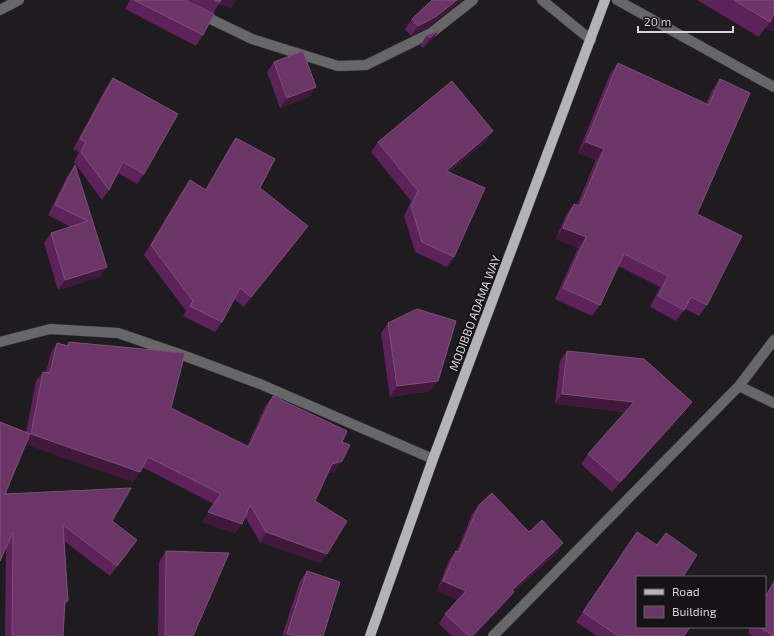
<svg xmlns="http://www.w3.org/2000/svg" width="774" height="636" font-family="'Exo 2',sans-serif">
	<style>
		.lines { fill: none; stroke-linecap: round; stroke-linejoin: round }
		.minor-casing { stroke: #383639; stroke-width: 11 }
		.major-casing { stroke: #383639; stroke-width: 11 }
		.minor { stroke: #676769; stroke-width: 10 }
		.major { stroke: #b4b3b7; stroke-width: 10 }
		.wall { fill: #5e225a }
		.shaded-wall { fill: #3f183c }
		.building { fill: #6b3667; stroke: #7c4f79 }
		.labels { text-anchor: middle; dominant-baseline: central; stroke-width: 4; stroke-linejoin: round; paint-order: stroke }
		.street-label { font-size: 12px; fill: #d7d5d8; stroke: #151316 }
	</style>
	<rect width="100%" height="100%" fill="#1e1c1f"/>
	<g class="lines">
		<defs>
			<path id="minor" d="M542,0l49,40
				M617,0l157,87
				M0,10l19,-10
				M200,14l52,25 86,27 28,-1 65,-32 42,-33
				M0,342l50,-13 68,4 67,23 75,28 173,75
				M739,386l35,17
				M493,636l246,-250 35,-46"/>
			<path id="major" d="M370,636l63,-177 172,-459"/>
		</defs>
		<use href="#minor" class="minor-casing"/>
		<use href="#major" class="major-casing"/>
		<use href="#minor" class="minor"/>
		<use href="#major" class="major"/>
	</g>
	<path class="wall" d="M130,0h56l17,35 -7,11 -71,-37z
		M188,0h48l-5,8 -12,-4 -6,9z
		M432,0h30l-34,27 -17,9 -6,-7 7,-10z
		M697,0h77v31l-9,-3 -6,9z
		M439,30l-7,10 -9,8 -3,-2 7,-11z
		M274,62l42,25 -7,10 -29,11 -13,-36z
		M618,63l88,41 6,-14 8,-11 -23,135 10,91 -8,11 -14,-7 -9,12 -26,-14 10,-20 -42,-21 -18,39 -8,11 -37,-17 23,-51 -22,-9 10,-24 8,-11 3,1 19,-45 -18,-7 32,-79z
		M113,78l31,96 -7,10 -19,-11 -9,17 -7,10 -28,-38 5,-10 -6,-3 33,-61z
		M236,138l24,50 41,48 -57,71 -10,-8 -12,23 -7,10 -32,-16 3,-5 -42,-56 39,-65 7,-10 15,10 24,-42z
		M486,141l-37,31 5,85 -7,10 -32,-15 -11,-36 7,-15 -40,-49 7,-10z
		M75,165l25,112 -42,13 -14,-47 7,-10 20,-6 -23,-12 20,-40z
		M388,323l43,68 -41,6 -9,-64z
		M69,342l102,66 76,38 19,-41 7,-9 69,46 -7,29 -7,2 -13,28 5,62 -60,-21 -15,-25 -10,16 -33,-11 12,-18 -72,-37 -9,15 -107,-38 -21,50 107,27 25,19 -27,36 -46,-35 4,60 -3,4 -2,31h-58l1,-88 -6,-126 26,10 10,-51 7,-9h3l5,-19 6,-10 10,2z
		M567,351l118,61 -73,80 -31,-28 7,-10 37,-42 -70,-8 5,-43z
		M479,505l50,27 28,21 -44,39 -6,9 -32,35h-23l-13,-12 6,-10 13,-14 -21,-9 12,-31 7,-9h1l15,-37z
		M637,532l47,104h-87l-21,-14z
		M166,551l27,85h-35l1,-74z
		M307,571l16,65h-41l18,-55z
		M774,580v56h-22l-3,-2v-7h16v-31z"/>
	<path class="shaded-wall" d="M220,0h16l-5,8 -12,-4 1,-2z
		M457,0h5l-34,27 -17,9 7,-10z
		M774,14v17l-9,-3 5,-6z
		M439,30l-7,10 -9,8 7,-10z
		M316,87l-7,10 -29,11 7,-10z
		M493,131l-7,10 -47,40 7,-10z
		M586,142l18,7 -8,11 -18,-7z
		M308,226l-7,10 -57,71 7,-10z
		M563,228l23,9 -8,11 -22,-9z
		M107,267l-7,10 -42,13 7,-10z
		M438,381l-7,10 -41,6 7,-11z
		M562,394l72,8 -7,10 -72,-8z
		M692,402l-7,10 -73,80 8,-10z
		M31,434l109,38 -7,10 -109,-38z
		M342,461l-7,10 -9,3 6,-10z
		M208,512l34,12 -7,9 -33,-11z
		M266,532l61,22 -7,9 -60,-21z
		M137,540l-7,10 -20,26 7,-10z
		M563,543l-6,10 -44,39 -6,9 -32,35h-3l40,-46z
		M443,581l23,10 -6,10 -23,-10z
		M287,634l7,2h-9z"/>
	<path class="building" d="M134,0h52l28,14 -11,21z
		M215,0h6l-1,2z
		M432,0h25l-22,17 -17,9 -6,-7z
		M734,0h40v14l-4,8z
		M439,30l-9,8 -3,-3z
		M303,51l13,36 -29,11 -13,-36z
		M618,63l91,42 11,-26 30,14 -53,121 45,22 -35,69 -16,-8 -7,13 -26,-14 10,-20 -44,-22 -24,51 -37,-17 23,-51 -23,-9 11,-24 6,2 24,-57 -18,-7z
		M113,78l65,36 -34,60 -21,-12 -14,28 -28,-38 5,-10 -6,-3z
		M452,81l41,50 -47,40 39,17 -31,69 -32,-15 -11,-36 7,-15 -40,-49z
		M236,138l39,21 -15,29 48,38 -57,71 -11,-9 -18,34 -32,-16 3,-5 -42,-56 39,-65 16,10z
		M75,165l32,102 -42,13 -14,-47 37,-12 -33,-16z
		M417,309l39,12 -18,60 -41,5 -9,-63z
		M69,342l116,11 -14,55 78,39 24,-51 74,35 -5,11 8,3 -8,16 -10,3 -17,37 32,20 -20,33 -61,-22 -16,-27 -8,19 -34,-12 13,-18 -73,-37 -8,15 -109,-38 12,-62 7,1 7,-30 11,3z
		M567,351l77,8 48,43 -72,80 -32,-28 46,-52 -72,-8z
		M0,422l30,12 -25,60 126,-6 -19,33 25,19 -20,26 -54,-41 5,76h-3l-2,35h-51l1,-104 -13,29z
		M492,493l37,39 13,-12 21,23 -51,47 2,2 -42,44h-3l-24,-22 21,-23 -23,-10 13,-30 3,1 20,-47z
		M637,532l20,13 9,-12 31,22 -13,20 2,2h-49v50h53l-6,9h-66l-35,-24z
		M166,551l63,2 -36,83h-28z
		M307,571l33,11 -17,54h-29l-7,-2z
		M774,582v54l-15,-9h6v-29z"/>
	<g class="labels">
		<g class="street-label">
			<text transform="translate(474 313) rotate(-69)">MODIBBO ADAMA WAY</text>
		</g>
	</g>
	<rect x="636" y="576" width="130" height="52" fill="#151316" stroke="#636164"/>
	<rect x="644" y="589" width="20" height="6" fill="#b4b3b7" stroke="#636164"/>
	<text x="672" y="596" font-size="12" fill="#d7d5d8">Road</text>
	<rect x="644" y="606" width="20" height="12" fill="#6b3667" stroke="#636164"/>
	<text x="672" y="616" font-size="12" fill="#d7d5d8">Building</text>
	<path d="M638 26v6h95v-6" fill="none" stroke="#d7d5d8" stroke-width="2"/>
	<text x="644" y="26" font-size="12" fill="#d7d5d8" stroke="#151316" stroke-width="3" paint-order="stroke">20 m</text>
</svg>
